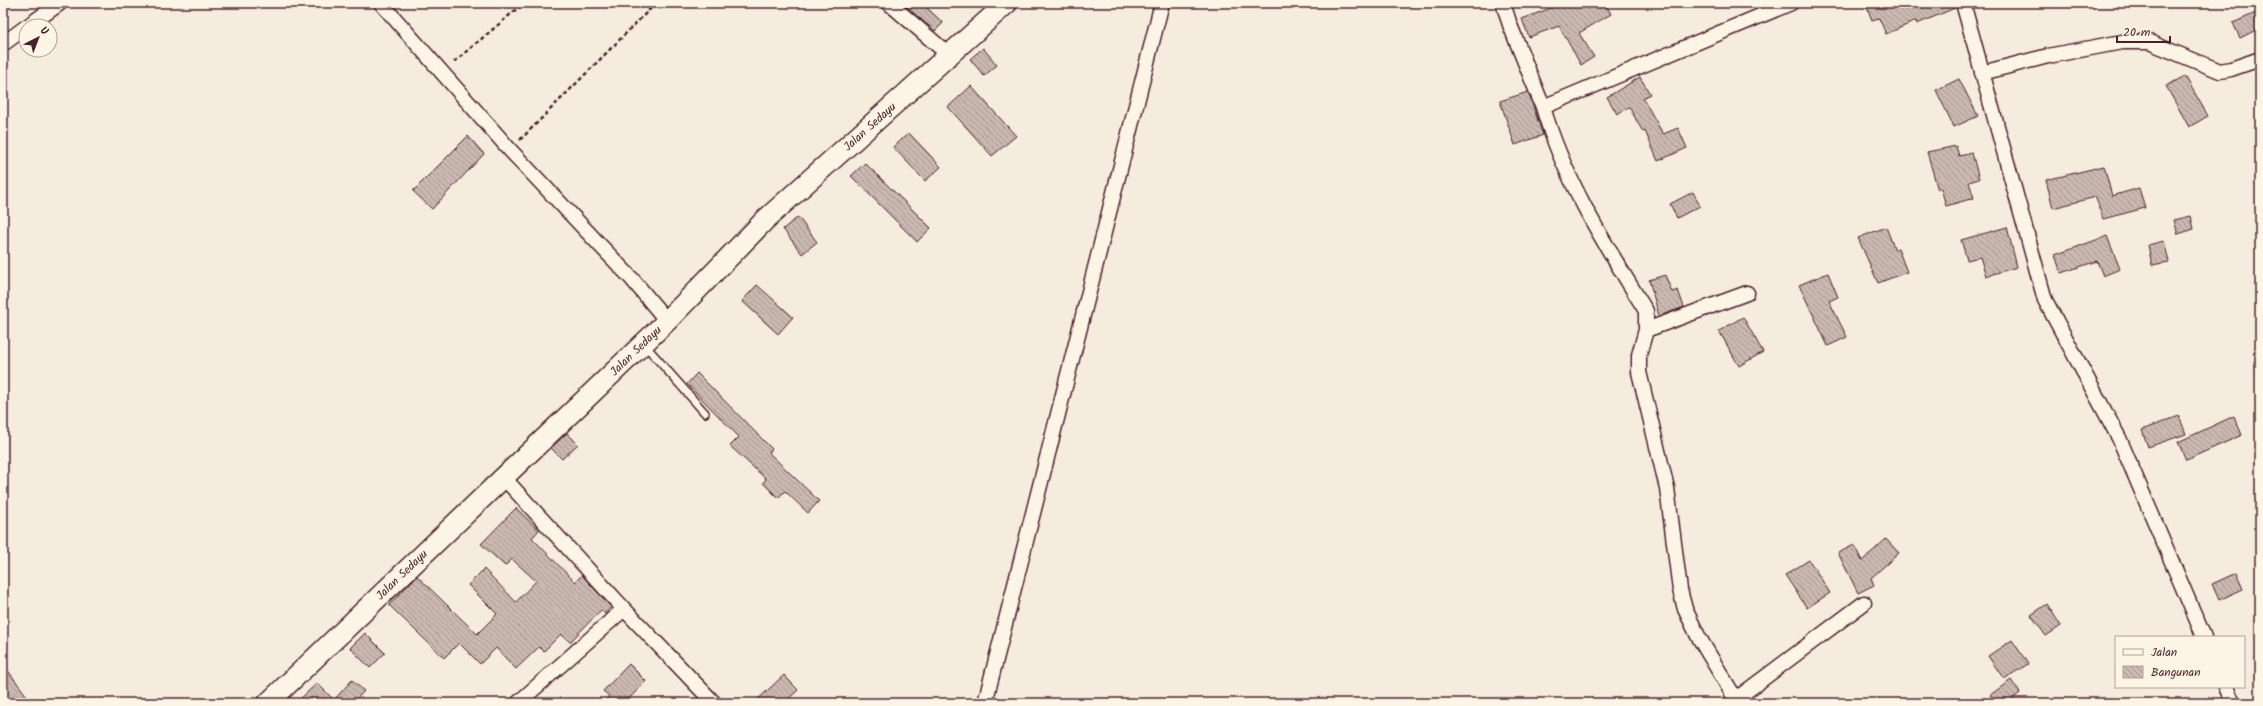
<svg xmlns="http://www.w3.org/2000/svg" width="2263" height="706" font-family="Kalam,sans-serif">
	<style>
		.building { fill: url(#building-back-hatch); stroke: #4a1f2b }
		.lines { fill: none; stroke-linecap: round; stroke-linejoin: round }
		.lane-casing { stroke: #4a1f2b; stroke-width: 10 }
		.street-casing { stroke: #4a1f2b; stroke-width: 17 }
		.secondary-casing { stroke: #4a1f2b; stroke-width: 23 }
		.path { stroke: #4a1f2b; stroke-width: 2.5; stroke-dasharray: 4 3; stroke-linecap: butt }
		.lane { stroke: #fcf5e5; stroke-width: 7 }
		.street { stroke: #fcf5e5; stroke-width: 14 }
		.secondary { stroke: #fcf5e5; stroke-width: 20 }
		.labels { text-anchor: middle; dominant-baseline: central; stroke-width: 3; stroke-linejoin: round; paint-order: stroke }
		.street-label { font-size: 12px; fill: #4a1f2b; stroke: #fcf5e5 }
	</style>
	<defs>
		<pattern id="building-back-hatch" width="6" height="6" patternUnits="userSpaceOnUse"><rect width="6" height="6" fill="#cab9b1"/><path d="M-1 5l2 2M0 0l6 6M5-1l2 2" fill="none" stroke="#a69690"/></pattern>
	</defs>
	<rect width="100%" height="100%" fill="#f5ecde"/>
	<filter id="ink" filterUnits="userSpaceOnUse"><feTurbulence type="fractalNoise" baseFrequency=".025" numOctaves="2"/><feDisplacementMap in="SourceGraphic" scale="8" xChannelSelector="R" yChannelSelector="G"/><feConvolveMatrix kernelMatrix="1 2 1 2 8 2 1 2 1" color-interpolation-filters="sRGB"/></filter>
	<g filter="url(#ink)">
		<path class="building" d="M902,3h20l21,20 -8,8z
			M1564,3h41l6,11 -32,19 15,24 -13,8 -22,-39 -30,11 -7,-18z
			M1865,3h90v5l-38,16 -1,-3 -30,13 -7,-16 -7,2z
			M2260,11v17l-20,10 -7,-15z
			M983,48l14,17 -13,11 -14,-17z
			M2185,76l23,40 -19,11 -23,-41z
			M1640,77l10,17 -7,4 20,36 15,-6 9,20 -29,13 -13,-30 -2,1 -14,-25 -12,7 -10,-17z
			M1959,79l19,37 -24,11 -18,-37z
			M971,86l45,50 -24,20 -44,-49z
			M1528,92l15,43 -28,10 -15,-44z
			M909,133l32,34 -16,14 -32,-34z
			M468,136l16,18 -52,55 -19,-18z
			M1956,146l3,10 13,-3 7,26 -10,3 5,16 -28,8 -5,-18 -3,2 -11,-38z
			M865,163l66,65 -14,14 -66,-66z
			M2104,166l8,30 27,-8 6,20 -42,11 -7,-22 -43,11 -7,-28z
			M1693,192l7,14 -23,12 -7,-14z
			M2191,216l3,13 -16,5 -4,-14z
			M798,217l19,25 -15,12 -19,-25z
			M1886,227l9,23 3,-1 9,23 -29,11 -20,-45z
			M2007,227l10,40 -31,9 -6,-19 -13,3 -6,-20z
			M2107,236l13,33 -17,7 -6,-15 -36,12 -6,-18z
			M2164,241l5,21 -17,3 -4,-20z
			M1828,273l10,24 -9,4 18,36 -19,9 -29,-61z
			M1665,275l7,17 6,-2 6,17 -25,9 -10,-36z
			M757,285l36,32 -15,17 -36,-33z
			M1743,317l20,35 -24,14 -20,-35z
			M697,373l75,76 -3,4 50,48 -11,12 -23,-22 -7,7 -15,-15 3,-4 -36,-33 9,-9 -52,-53z
			M2179,416l7,18 -38,13 -6,-17z
			M2234,416l8,19 -56,25 -8,-18z
			M567,433l11,11 -16,15 -11,-11z
			M516,508l23,22 -7,8 43,44 7,-7 29,32 -6,7 -4,-4 -31,32 -9,-8 -17,17 -5,-4 -23,22 -20,-21 -16,16 -21,-21 -15,15 -55,-53 28,-29 60,58 20,-20 -29,-29 16,-16 32,33 20,-21 -24,-22 -7,7 -24,-22z
			M1886,539l13,14 -28,25 3,7 -16,8 -20,-40 16,-8 8,16z
			M1809,560l21,33 -23,15 -22,-33z
			M2236,573l7,16 -24,11 -7,-16z
			M2047,604l14,22 -15,10 -15,-21z
			M365,633l20,20 -15,15 -20,-20z
			M2012,640l16,24 -24,15 -16,-23z
			M3,664l29,39h-29z
			M629,664l17,17 -21,22h-22l6,-7 -6,-5z
			M784,675l14,15 -14,13h-30z
			M352,680l12,11 -11,12h-57l21,-20 17,17z
			M2011,680l9,13 -13,10h-11l-6,-8z"/>
		<g class="lines">
			<defs>
				<path id="lane" d="M644,344l61,69"/>
				<path id="street" d="M381,3l129,147 122,129 35,42
					M889,3l61,53
					M1503,3l7,22 33,82 248,-104
					M1963,3l82,297 74,138 85,199
					M28,26l32,-23
					M3,44l23,-17
					M1982,73l66,-17 74,-14h27l71,29 11,-2 29,-10
					M1543,107c21,73 63,139 103,204v19l-7,25v17l28,116 13,102 5,19 13,27 40,67
					M1646,330l101,-37
					M504,478l120,131 90,94
					M2226,687l7,16
					M1736,699l128,-96
					M518,703l106,-94
					M985,703l177,-700"/>
				<path id="secondary" d="M268,703l399,-382 98,-101 242,-217"/>
			</defs>
			<use href="#lane" class="lane-casing"/>
			<use href="#street" class="street-casing"/>
			<use href="#secondary" class="secondary-casing"/>
			<path class="path" d="M454,62l70,-59
				M520,140l136,-137"/>
			<use href="#lane" class="lane"/>
			<use href="#street" class="street"/>
			<use href="#secondary" class="secondary"/>
		</g>
	</g>
	<g class="labels">
		<g class="street-label">
			<text transform="translate(870 127) rotate(-42)">Jalan Sedayu</text>
			<text transform="translate(636 351) rotate(-44)">Jalan Sedayu</text>
			<text transform="translate(402 575) rotate(-44)">Jalan Sedayu</text>
		</g>
	</g>
	<rect width="2263" height="706" fill="none" stroke="#fcf5e5" stroke-width="16"/>
	<rect x="8" y="8" width="2247" height="690" fill="none" stroke="#4a1f2b" stroke-width="1.5" filter="url(#ink)"/>
	<rect x="2115" y="636" width="130" height="52" fill="#fcf5e5" stroke="#b59f9b"/>
	<rect x="2123" y="649" width="20" height="6" fill="#fcf5e5" stroke="#b59f9b"/>
	<text x="2151" y="656" font-size="12" fill="#4a1f2b">Jalan</text>
	<rect x="2123" y="666" width="20" height="12" fill="url(#building-back-hatch)" stroke="#b59f9b"/>
	<text x="2151" y="676" font-size="12" fill="#4a1f2b">Bangunan</text>
	<g transform="translate(38 38) rotate(42)"><circle r="19" fill="#fcf5e5" stroke="#b59f9b"/>
	<path d="M0-3L7 15L0 10L-7 15Z" fill="#4a1f2b"/>
	<text y="-6" font-size="11" font-weight="bold" text-anchor="middle" fill="#4a1f2b">U</text>
	</g>
	<path d="M2117 36v6h53v-6" fill="none" stroke="#4a1f2b" stroke-width="2"/>
	<text x="2123" y="36" font-size="12" fill="#4a1f2b" stroke="#fcf5e5" stroke-width="3" paint-order="stroke">20 m</text>
</svg>
